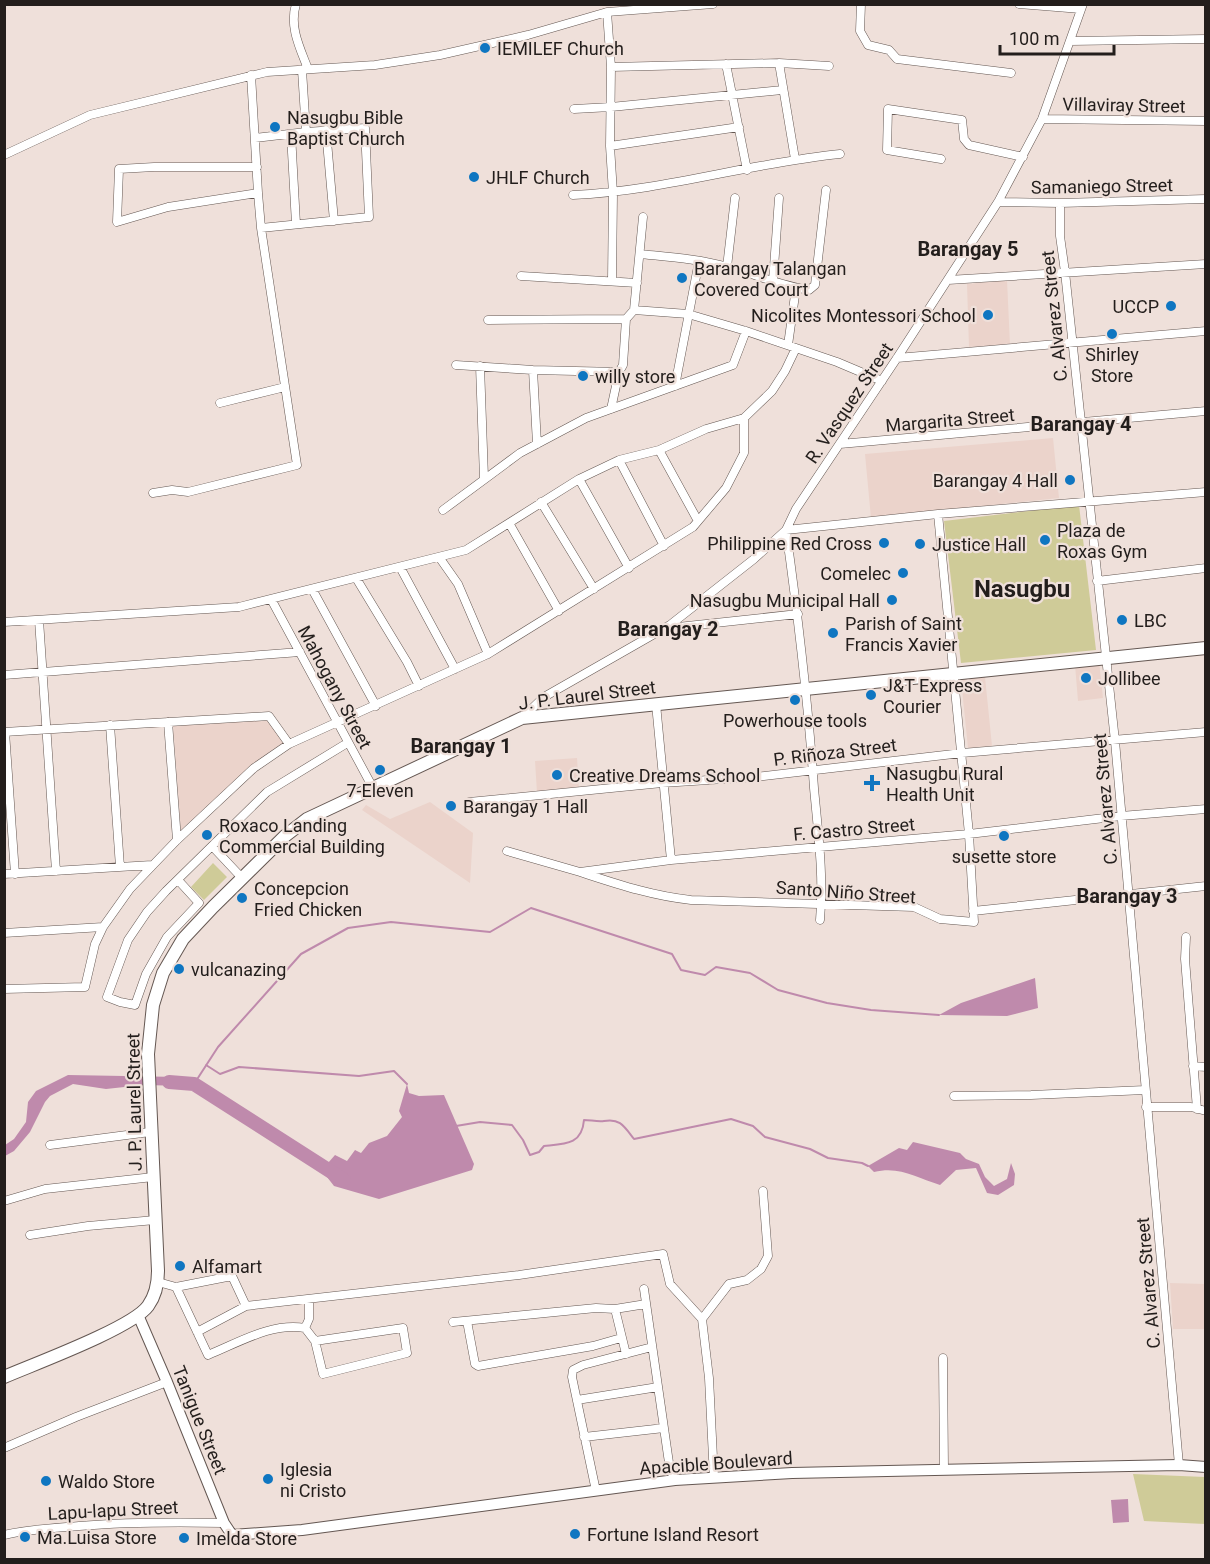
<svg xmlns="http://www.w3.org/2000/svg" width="1210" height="1564" font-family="Roboto,sans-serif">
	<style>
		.built { fill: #ebd3cb }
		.green { fill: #cfcb98 }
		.water { fill: #bf8aac }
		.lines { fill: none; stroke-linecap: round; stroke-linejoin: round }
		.stream { stroke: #bf8aac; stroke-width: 2 }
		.river { stroke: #bf8aac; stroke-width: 14 }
		.street-casing { stroke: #645752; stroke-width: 9 }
		.secondary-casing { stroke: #645752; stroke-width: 12 }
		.primary-casing { stroke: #645752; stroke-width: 14 }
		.street { stroke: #fff; stroke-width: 8 }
		.secondary { stroke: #fff; stroke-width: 10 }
		.primary { stroke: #fff; stroke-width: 12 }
		.poi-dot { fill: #0f76c1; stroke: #efe0da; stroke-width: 2 }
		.labels { text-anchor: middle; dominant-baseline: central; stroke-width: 4.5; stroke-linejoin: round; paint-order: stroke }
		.poi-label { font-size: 18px; fill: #231e1c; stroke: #efe0da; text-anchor: start }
		.street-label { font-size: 18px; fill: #231e1c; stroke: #efe0da }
		.neighbourhood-label { font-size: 20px; font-weight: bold; fill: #231e1c; stroke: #efe0da }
		.district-label { font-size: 24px; font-weight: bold; fill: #231e1c; stroke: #efe0da }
	</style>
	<rect width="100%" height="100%" fill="#efe0da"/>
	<path class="built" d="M1007,280l3,65 -41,2 -2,-63z
		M1053,438l6,60 -188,20 -6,-64z
		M1099,661l4,37 -25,3 -3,-36z
		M985,677l7,69 -24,2 -7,-69z
		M267,717l19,26 -105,91 -8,-109z
		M577,758l2,31 -42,4 -2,-32z
		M430,802l43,31 -3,50 -108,-73 4,-5 24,14z
		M1170,1283l35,1v45h-32z"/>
	<path class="green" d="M1079,505l17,145 -135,13 -17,-142z
		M213,863l14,14 -23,23 -13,-13z
		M1133,1474l72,3v47l-61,-3z"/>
	<path class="water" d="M1035,978l3,30 -31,8 -68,-1 22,-12z
		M68,1075l112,2 8,9 -45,-1 -37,4 -33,-5 -23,12 -5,6 -15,30 -16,19 -9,5v-11l9,-6 12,-17 2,-20 8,-11z
		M407,1084l2,9 10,3 25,-1 30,69 -2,6 -93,29 -45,-13 -7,-9 1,-14 7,-8 12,6 8,-11 6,3 8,-10 18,-7 15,-19 -3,-6z
		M913,1142l47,11 6,6 13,5 6,13 9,9 13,-7 4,-16 4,11 -1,11 -16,10 -11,-2 -11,-25 -20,2 -16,15c-24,-7 -39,-19 -66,-13l-6,-6 31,-18 8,2z
		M1128,1499l1,23 -16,1 -2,-23z"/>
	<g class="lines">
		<path class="stream" d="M206,1065l14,9 19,-7 120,9 35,-5 13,13
			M194,1084l24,-37 83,-93 47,-26 43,-6 99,10 41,-24 141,46 9,16 24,5 11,-8 34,6 28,17 49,13 44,7 68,5
			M456,1126l24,-4 32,3 11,15 7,15 9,-3 5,-6c21,-2 38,-1 40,-26 6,0 14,2 20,1 16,-3 20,5 30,18l97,-20 22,7 12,11 45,12 18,9 34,5 6,3"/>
		<path class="river" d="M169,1082l25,2 150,96"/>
		<defs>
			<path id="street" d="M296,4c-7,23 4,44 12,65
				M861,4l-1,27 8,14 21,5 8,9 114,14
				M1019,4l62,5
				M607,12l4,55 -1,79 3,47 -1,88
				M1070,41l136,-2
				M779,63l50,3
				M726,64l21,106
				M611,67l168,-4 16,96
				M302,70l4,62
				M251,75l7,118 -90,14 -51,15 2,-53 35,-2h103
				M574,109l37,-2 171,-17
				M1042,119l164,2
				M326,130l8,91
				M291,134l5,90
				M255,138l51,-6 59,-4 4,89 -108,11 -3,-35
				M610,146l129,-19
				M4,155l86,-40 177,-43 108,-7 65,-10 88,-20 79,-23 106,-8
				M941,159l-54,-9 1,-41 74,11 2,19 5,6 54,12
				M573,195c90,-4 177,-32 267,-41
				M998,202l62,1 146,-4
				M1060,203v33l5,36 50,469 64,724
				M640,254c29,3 59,5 88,13 27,7 53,19 81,23l6,-5 11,-95
				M727,267l8,-69
				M521,276l116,7
				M948,280l258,-16
				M773,281l6,-83
				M634,310l9,-93
				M488,320l138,-1 8,-9 54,4 58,17 91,31 45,19
				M788,345l8,-57
				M897,358l309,-27
				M456,365l77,5 86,2 -8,37
				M480,366l4,112
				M533,370l4,74
				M619,372l4,-7 3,-46
				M675,386l24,-125
				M220,403l65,-16
				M840,444l366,-33
				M659,450l39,71
				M619,460l45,86
				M579,479l50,89
				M153,493l19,-3 16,2 109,-27 -36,-237
				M541,502l53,87
				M443,510l77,-57 66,-35 147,-53 13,-34
				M509,523l50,88
				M439,557l19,27 30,70
				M400,567l55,102
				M356,578l51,84 12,24
				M1097,581l109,-13
				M312,589l64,117
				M271,599l102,189
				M39,620l17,251
				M4,622l235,-15 227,-57 113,-71 40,-19 40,-10 47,-21 38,-11 28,-27 13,-20 11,-23
				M670,625l8,2 120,-13
				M4,675l296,-23
				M656,704l15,156
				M523,717l21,-20 126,-72 84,-66 32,-29 10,-21 101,-151 101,-156 44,-83 41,-115
				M168,722l9,118
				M110,725l10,142
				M4,732l265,-16 20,28
				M5,732l10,142
				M469,802l193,-19 93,-6 207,-24 244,-21
				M212,846l30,32
				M507,851l73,21 91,-12 298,-26 152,-18 85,-7
				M580,872c37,12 72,24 111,28l223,7 26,12 34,3 -5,-88 -31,-320
				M4,874l148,-9
				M178,880l21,23 -32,34 -21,37 -11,31 -15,-3 -13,-5 21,-57 19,-28 19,-21 101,-99 77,-47
				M973,911l233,-25
				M820,920c4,-43 -2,-88 -6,-132 -6,-86 -16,-172 -28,-258l152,-16 268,-22
				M4,933l99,-6
				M1186,937l-1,22 12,150
				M4,989l81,-2 10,-43 8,-17 27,-38 47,-49 77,-72 35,-24 199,-90 205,-127 33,-39 18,-35v-35
				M1193,1066l13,1
				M954,1096l77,-1 114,-5
				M1146,1107h45l15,4
				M50,1145l100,-13
				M4,1201l41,-12 108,-12
				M30,1235l58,-9 67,-6
				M158,1282l18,5 56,-11 14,30
				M176,1287l32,68c30,-12 64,-33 97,-27l10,13 88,-13 4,25 -84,21 -8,-33
				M644,1289l24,167 2,13 5,11
				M615,1309l11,45
				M467,1321l8,43 3,2 115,-20 28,-8
				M453,1322l143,-14 19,1 31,-5
				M305,1328l4,-9v-19
				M197,1332l49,-26 273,-31 144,-21 7,30 32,35
				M943,1358l1,112
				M577,1400l81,-13
				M584,1437l80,-9
				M4,1448l72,-31 91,-35
				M714,1478l-5,-100 -7,-59 27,-35 18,-4 14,-11 7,-13 -5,-65
				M596,1491l-24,-114 1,-7 10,-5 69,-18
				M4,1535c25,-6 50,-7 75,-9 50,-4 95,-4 145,-3"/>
			<path id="secondary" d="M138,1315l29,67 57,141 8,12 70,-5 373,-50 117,-7 387,-8 27,2"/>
			<path id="primary" d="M4,1377c30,-13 128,-49 144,-71 8,-11 10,-23 10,-35l-10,-217 5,-49 10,-32 20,-34 30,-32 72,-71 22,-17 215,-101 684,-70"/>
		</defs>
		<use href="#street" class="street-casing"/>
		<use href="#secondary" class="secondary-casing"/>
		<use href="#primary" class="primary-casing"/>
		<use href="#street" class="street"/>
		<use href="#secondary" class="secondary"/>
		<use href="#primary" class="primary"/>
	</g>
	<g class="poi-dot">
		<circle cx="485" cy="48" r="6"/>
		<circle cx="275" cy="127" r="6"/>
		<circle cx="474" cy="177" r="6"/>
		<circle cx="682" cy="278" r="6"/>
		<circle cx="1171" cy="306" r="6"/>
		<circle cx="988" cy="315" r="6"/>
		<circle cx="1112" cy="334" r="6"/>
		<circle cx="583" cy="376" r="6"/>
		<circle cx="1070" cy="480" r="6"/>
		<circle cx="1045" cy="540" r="6"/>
		<circle cx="884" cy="543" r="6"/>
		<circle cx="920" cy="544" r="6"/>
		<circle cx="903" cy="573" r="6"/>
		<circle cx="892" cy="600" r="6"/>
		<circle cx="1122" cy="620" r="6"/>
		<circle cx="833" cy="633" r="6"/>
		<circle cx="1086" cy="678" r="6"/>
		<circle cx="871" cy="695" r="6"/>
		<circle cx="795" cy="700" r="6"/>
		<circle cx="380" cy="770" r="6"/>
		<circle cx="557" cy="775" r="6"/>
		<path d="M869 774h6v6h6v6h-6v6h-6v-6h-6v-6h6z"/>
		<circle cx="451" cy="806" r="6"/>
		<circle cx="207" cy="835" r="6"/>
		<circle cx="1004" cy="836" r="6"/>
		<circle cx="242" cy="898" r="6"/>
		<circle cx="179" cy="969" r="6"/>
		<circle cx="180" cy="1266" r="6"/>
		<circle cx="268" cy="1479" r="6"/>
		<circle cx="46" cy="1481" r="6"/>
		<circle cx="575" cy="1534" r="6"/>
		<circle cx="25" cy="1537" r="6"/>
		<circle cx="184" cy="1538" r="6"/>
	</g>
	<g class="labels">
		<g class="poi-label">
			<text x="497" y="48">IEMILEF Church</text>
			<text x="287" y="117">Nasugbu Bible<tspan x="287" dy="21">Baptist Church</tspan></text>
			<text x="486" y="177">JHLF Church</text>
			<text x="694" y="268">Barangay Talangan<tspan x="694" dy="21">Covered Court</tspan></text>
			<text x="1159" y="306" text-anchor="end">UCCP</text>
			<text x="976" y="315" text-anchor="end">Nicolites Montessori School</text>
			<text x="1112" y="354" text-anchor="middle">Shirley<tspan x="1112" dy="21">Store</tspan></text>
			<text x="595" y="376">willy store</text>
			<text x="1058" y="480" text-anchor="end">Barangay 4 Hall</text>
			<text x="1057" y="530">Plaza de<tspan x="1057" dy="21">Roxas Gym</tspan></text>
			<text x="872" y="543" text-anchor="end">Philippine Red Cross</text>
			<text x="932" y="544">Justice Hall</text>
			<text x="891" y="573" text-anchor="end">Comelec</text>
			<text x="880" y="600" text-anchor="end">Nasugbu Municipal Hall</text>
			<text x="1134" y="620">LBC</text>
			<text x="845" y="623">Parish of Saint<tspan x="845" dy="21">Francis Xavier</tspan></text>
			<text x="1098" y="678">Jollibee</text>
			<text x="883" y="685">J&amp;T Express<tspan x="883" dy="21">Courier</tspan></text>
			<text x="795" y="720" text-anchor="middle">Powerhouse tools</text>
			<text x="886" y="773">Nasugbu Rural<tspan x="886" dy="21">Health Unit</tspan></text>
			<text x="569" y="775">Creative Dreams School</text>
			<text x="380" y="790" text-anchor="middle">7-Eleven</text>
			<text x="463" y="806">Barangay 1 Hall</text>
			<text x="219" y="825">Roxaco Landing<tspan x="219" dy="21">Commercial Building</tspan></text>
			<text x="1004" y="856" text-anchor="middle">susette store</text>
			<text x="254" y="888">Concepcion<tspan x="254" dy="21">Fried Chicken</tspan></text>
			<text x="191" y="969">vulcanazing</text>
			<text x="192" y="1266">Alfamart</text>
			<text x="280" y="1469">Iglesia<tspan x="280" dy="21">ni Cristo</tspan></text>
			<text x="58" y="1481">Waldo Store</text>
			<text x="587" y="1534">Fortune Island Resort</text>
			<text x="37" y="1537">Ma.Luisa Store</text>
			<text x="196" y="1538">Imelda Store</text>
		</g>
		<g class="street-label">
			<text transform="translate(1124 105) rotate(1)">Villaviray Street</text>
			<text transform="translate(1102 186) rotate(-1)">Samaniego Street</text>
			<text transform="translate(1054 316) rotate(-96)">C. Alvarez Street</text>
			<text transform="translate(849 403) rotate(-56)">R. Vasquez Street</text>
			<text transform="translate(950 420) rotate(-5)">Margarita Street</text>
			<text transform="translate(335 687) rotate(62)">Mahogany Street</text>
			<text transform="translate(587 695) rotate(-7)">J. P. Laurel Street</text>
			<text transform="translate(835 752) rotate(-7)">P. Riñoza Street</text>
			<text transform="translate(1105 799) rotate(-95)">C. Alvarez Street</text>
			<text transform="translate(854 829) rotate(-5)">F. Castro Street</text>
			<text transform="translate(846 892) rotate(4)">Santo Niño Street</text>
			<text transform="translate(134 1102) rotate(-91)">J. P. Laurel Street</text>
			<text transform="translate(1148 1283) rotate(-95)">C. Alvarez Street</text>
			<text transform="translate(200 1420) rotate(68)">Tanigue Street</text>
			<text transform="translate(716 1463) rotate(-4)">Apacible Boulevard</text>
			<text transform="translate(113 1510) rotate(-3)">Lapu-lapu Street</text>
		</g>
		<g class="neighbourhood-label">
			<text x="968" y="249">Barangay 5</text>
			<text x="1081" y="424">Barangay 4</text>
			<text x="668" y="629">Barangay 2</text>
			<text x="461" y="746">Barangay 1</text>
			<text x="1127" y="896">Barangay 3</text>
		</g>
		<g class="district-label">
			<text x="1022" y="589">Nasugbu</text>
		</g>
	</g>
	<rect width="1210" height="1564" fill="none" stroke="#231e1c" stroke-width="12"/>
	<path d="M1000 45v9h114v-9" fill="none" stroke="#231e1c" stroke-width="3"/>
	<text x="1009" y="45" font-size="18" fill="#231e1c" stroke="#efe0da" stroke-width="4.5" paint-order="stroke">100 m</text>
</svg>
